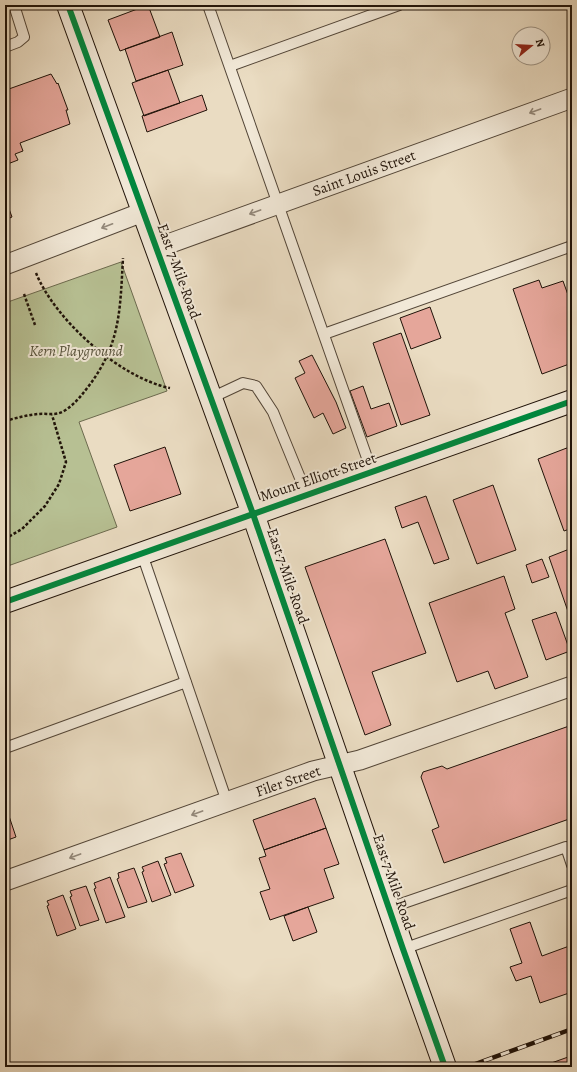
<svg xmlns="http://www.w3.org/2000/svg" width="577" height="1072" font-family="Alegreya,serif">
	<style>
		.green { fill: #b7c093; stroke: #6c6a4e }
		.building { fill: #e5a69a; stroke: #201309 }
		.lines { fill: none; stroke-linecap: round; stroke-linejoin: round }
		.lane-casing { stroke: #524537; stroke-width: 12 }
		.street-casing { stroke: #524537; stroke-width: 21 }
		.secondary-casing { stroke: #201309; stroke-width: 24 }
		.path { stroke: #201309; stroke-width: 2.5; stroke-dasharray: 3 2; stroke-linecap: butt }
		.lane { stroke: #f1e8d7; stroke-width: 10 }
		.street { stroke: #f1e8d7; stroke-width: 19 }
		.secondary { stroke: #f1e8d7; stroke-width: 22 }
		.rail-casing { stroke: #201309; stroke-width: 4.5 }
		.rail { stroke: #f1e8d7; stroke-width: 3; stroke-dasharray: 9; stroke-linecap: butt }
		.cycleway-casing { stroke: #f1e8d7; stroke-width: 8 }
		.cycleway { stroke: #00873e; stroke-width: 6 }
		.oneway { stroke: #93887a }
		.labels { text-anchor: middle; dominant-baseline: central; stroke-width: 4; stroke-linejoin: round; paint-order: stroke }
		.street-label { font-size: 15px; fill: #201309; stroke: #f1e8d7 }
		.park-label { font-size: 15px; font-style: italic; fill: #555039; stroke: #f1e8d7 }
	</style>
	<rect width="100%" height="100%" fill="#eadcc2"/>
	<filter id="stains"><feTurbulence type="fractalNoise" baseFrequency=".005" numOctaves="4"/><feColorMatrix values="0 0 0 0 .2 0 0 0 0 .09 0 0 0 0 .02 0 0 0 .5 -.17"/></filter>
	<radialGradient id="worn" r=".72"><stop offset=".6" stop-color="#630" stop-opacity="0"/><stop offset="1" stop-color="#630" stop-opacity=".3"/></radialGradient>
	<path class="green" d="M121,262l46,129 -88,31 38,105 -112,40v-264z"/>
	<path class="building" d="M148,5l12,32 -40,14 -12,-31z
		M172,32l11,33 -47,16 -11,-32z
		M168,70l12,33 -36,13 -12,-33z
		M51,74l6,10 1,-1 10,27h-2l4,14 -50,19 3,8 -8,3 3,6 -13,5v-77l1,2z
		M202,95l5,15 -60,22 -5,-16z
		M5,198l7,19 -7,3z
		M539,280l3,8 21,-7 9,25v57l-30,11 -29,-85z
		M430,307l11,31 -30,11 -11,-31z
		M401,333l29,82 -29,10 -28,-82z
		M312,355l24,47 10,26 -13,6 -10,-21 -9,5 -19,-40 10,-5 -6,-12z
		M363,386l8,23 18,-6 8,23 -30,11 -17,-46z
		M572,446v82l-8,3 -26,-72z
		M165,447l16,47 -51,17 -16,-46z
		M493,485l23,65 -39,14 -24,-64z
		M426,496l23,63 -15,5 -16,-42 -16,6 -7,-21z
		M385,539l41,114 -54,19 19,53 -26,10 -60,-168z
		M572,548v75l-23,-66z
		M542,559l7,18 -17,6 -6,-18z
		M504,576l11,33 -10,4 23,64 -33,12 -7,-18 -31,11 -28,-79z
		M556,612l14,39 -24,9 -14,-40z
		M572,725v93l-128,45 -12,-33 7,-3 -18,-50 2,-5 19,-6 5,3z
		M315,798l11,30 -62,22 -11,-30z
		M6,807l10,30 -11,4v-33z
		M326,828l13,36 -15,5 10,29 -64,22 -10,-28 10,-3 -11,-31 7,-2 -2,-6z
		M181,853l13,33 -19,7 -11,-29 3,-1 -2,-5z
		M158,861l13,34 -19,7 -10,-30 2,-1 -2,-4z
		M134,868l13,34 -19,6 -11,-29 2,-1 -1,-5z
		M110,877l15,40 -19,6 -12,-34 2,-1 -2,-5z
		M86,886l13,34 -19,6 -10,-29 2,-1 -2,-5z
		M63,895l13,34 -19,7 -10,-30 2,-1 -2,-4z
		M308,907l9,25 -24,9 -9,-25z
		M530,922l12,34 30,-11v47l-32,11 -9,-27 -15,5 -6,-14 12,-4 -12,-34z
		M571,1056l1,11h-32z"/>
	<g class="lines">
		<defs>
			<path id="lane" d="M208,5l164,467
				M5,47l13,-5 6,-5 -10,-32
				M230,66l169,-61
				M324,334l248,-88
				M211,398l32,-15 13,3 17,26 34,83
				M142,554l85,248
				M5,748l181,-66
				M389,908l177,-61 6,18
				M403,949l169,-59"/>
			<path id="street" d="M157,248l415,-150
				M5,265l138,-53
				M5,881l308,-110 47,-11 212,-74"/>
			<path id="secondary" d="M68,5l185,509 150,435 42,118
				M5,602l567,-201"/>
		</defs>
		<use href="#lane" class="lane-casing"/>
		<use href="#street" class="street-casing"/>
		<use href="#secondary" class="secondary-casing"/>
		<path class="path" d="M36,273c19,47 84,105 134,115
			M24,294l11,31
			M5,421c11,-3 22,-6 33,-7 9,-1 18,2 26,-3 10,-6 17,-15 24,-24 33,-43 32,-78 35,-129
			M5,539l17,-10 23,-23 14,-22 7,-22 -14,-47"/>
		<use href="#lane" class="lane"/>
		<use href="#street" class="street"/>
		<use href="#secondary" class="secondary"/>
		<defs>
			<path id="rail" d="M467,1067l105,-38"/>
		</defs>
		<use href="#rail" class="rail-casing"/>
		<use href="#rail" class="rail"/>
		<defs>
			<path id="cycleway" d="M68,5l185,509 150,435 42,118
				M5,602l567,-201"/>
		</defs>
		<use href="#cycleway" class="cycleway-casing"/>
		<use href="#cycleway" class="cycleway"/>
	</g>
	<defs><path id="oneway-shaft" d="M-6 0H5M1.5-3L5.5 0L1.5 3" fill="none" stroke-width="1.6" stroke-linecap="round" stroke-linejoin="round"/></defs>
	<g class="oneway">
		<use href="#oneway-shaft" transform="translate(535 111) rotate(160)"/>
		<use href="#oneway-shaft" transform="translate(255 212) rotate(160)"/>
		<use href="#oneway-shaft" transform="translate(107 226) rotate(159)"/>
		<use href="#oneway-shaft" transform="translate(197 813) rotate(160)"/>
		<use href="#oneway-shaft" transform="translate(75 856) rotate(160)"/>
	</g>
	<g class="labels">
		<g class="street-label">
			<text transform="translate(364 173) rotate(-20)">Saint Louis Street</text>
			<text transform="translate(179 271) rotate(70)">East 7 Mile Road</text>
			<text transform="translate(318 477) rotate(-19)">Mount Elliott Street</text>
			<text transform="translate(288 576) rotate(71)">East 7 Mile Road</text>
			<text transform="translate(288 781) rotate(-19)">Filer Street</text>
			<text transform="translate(394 882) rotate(71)">East 7 Mile Road</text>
		</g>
		<g class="park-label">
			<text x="76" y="351">Kern Playground</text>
		</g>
	</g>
	<rect width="577" height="1072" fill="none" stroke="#eadcc2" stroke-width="20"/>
	<rect x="6" y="6" width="565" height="1060" fill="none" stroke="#201309" stroke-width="2"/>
	<rect x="10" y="10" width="557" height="1052" fill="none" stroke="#201309"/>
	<g transform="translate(531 46) rotate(72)"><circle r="19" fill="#f1e8d7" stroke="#9d9385"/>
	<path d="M0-3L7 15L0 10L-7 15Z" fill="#8f2418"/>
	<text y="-6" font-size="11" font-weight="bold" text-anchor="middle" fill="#201309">N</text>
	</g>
	<rect width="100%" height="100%" filter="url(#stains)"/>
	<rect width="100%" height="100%" fill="url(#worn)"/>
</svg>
